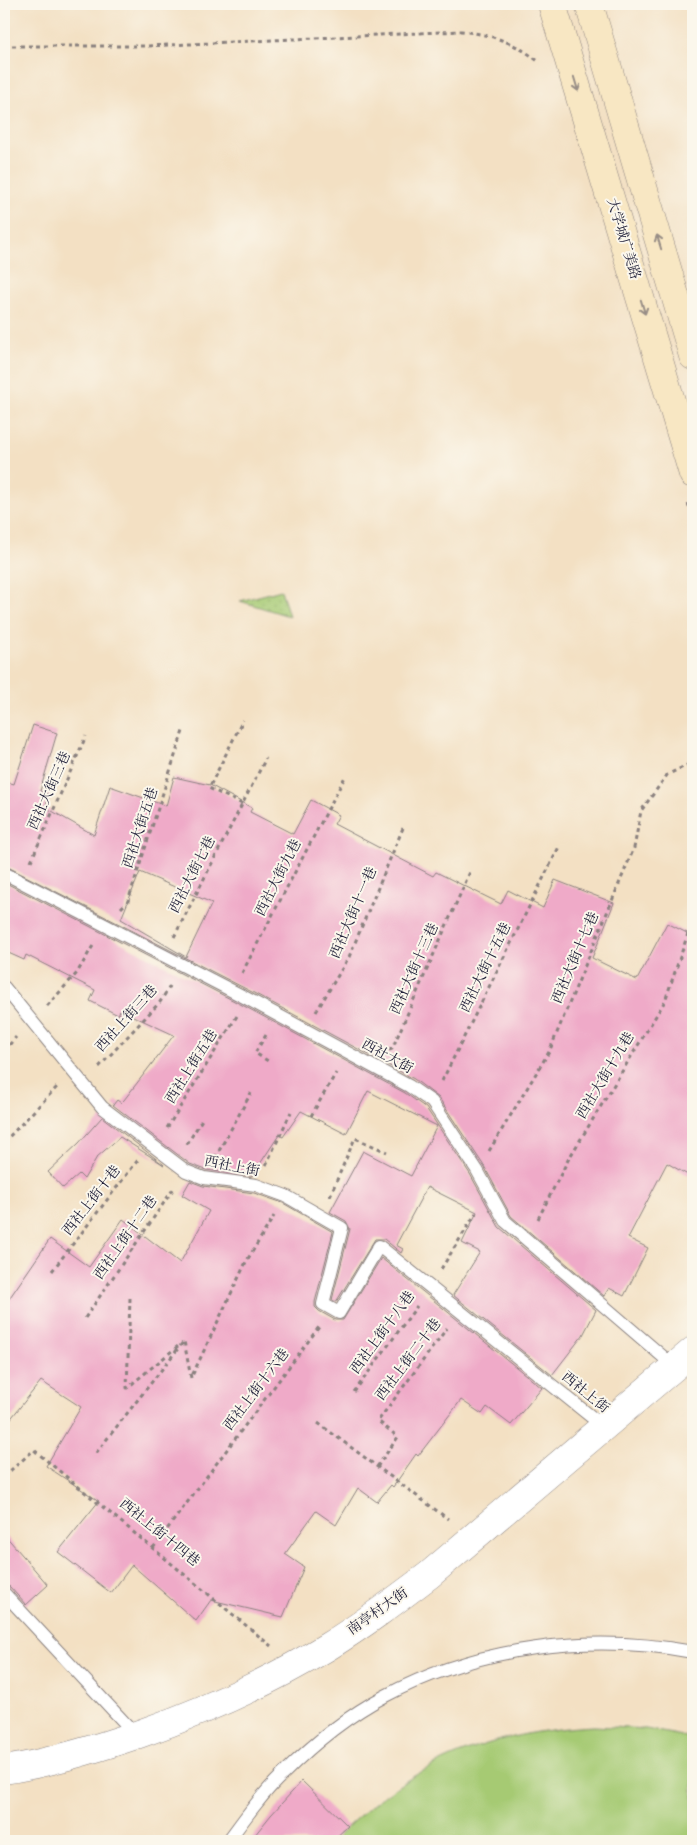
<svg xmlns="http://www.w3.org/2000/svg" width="697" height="1845" font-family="Vollkorn,'Noto Serif SC',serif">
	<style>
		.grass { fill: url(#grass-dots); stroke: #647657 }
		.green { fill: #a6ca73; stroke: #647657 }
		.building { fill: #efaac8; fill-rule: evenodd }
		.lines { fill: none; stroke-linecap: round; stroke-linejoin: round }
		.service-casing { stroke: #8a817f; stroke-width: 14 }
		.tertiary-casing { stroke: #8a817f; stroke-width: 29 }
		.secondary-casing { stroke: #8a817f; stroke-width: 29 }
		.path { stroke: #8a817f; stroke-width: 3; stroke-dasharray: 4 4; stroke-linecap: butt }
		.service { stroke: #fff; stroke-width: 12 }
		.tertiary { stroke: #fff; stroke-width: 28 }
		.secondary { stroke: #f8e7c3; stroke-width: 28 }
		.oneway { stroke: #988e86 }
		.labels { text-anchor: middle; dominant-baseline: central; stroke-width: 4; stroke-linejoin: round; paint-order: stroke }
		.street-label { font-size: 14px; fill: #22223b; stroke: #fbf7ec }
	</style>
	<defs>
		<pattern id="grass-dots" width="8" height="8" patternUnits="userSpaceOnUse" patternTransform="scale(1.25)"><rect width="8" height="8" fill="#a6ca73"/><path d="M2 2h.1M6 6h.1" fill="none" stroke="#8fad64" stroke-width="1.8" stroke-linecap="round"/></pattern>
	</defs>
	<rect width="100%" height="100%" fill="#fbf7ec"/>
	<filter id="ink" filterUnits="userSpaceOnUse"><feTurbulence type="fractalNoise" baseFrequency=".02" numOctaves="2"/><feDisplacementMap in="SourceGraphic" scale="10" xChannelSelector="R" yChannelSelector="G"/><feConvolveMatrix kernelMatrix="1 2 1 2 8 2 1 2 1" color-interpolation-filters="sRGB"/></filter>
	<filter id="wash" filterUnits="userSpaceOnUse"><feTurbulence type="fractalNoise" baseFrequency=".0096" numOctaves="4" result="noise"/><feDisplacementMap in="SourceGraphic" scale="20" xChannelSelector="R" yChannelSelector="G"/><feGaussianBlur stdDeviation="1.12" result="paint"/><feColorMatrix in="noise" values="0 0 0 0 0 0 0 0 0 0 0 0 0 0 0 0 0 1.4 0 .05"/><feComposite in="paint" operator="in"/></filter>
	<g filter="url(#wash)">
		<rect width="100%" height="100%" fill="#f3e0c3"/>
		<path class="grass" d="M281,590l8,26 -49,-15z"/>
		<path class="green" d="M594,1726l52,3 47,9v103h-360c73,-76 157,-110 261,-115z"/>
		<g id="blocks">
			<path class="building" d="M33,725l24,8 -17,58 10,4 -5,12 49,28 16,-49 56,20 8,-29 36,8 42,23 -2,4 43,22 18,-34 28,15 -5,9 99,52 3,-4 65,32 7,-14 35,18 12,-28 59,23 -22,55 45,22 30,-57 26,13v242l-26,-15 -39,75 20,10 -24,48 -15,-8 -5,8 -93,-80 -27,-50 -45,-68 -25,-19 -162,-87 -248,-127v-84l10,3zM140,872l72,31 -26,54 -65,-38z
				M4,882l240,124 161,87 21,15 44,66 29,53 97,83 -13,25 -31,40 -99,-80 27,-43 -18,-9 15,-31 -50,-25 -31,58 7,4 -2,4 -17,-14h-9l-39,63 -4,-2 18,-71 -4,-8 -16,-9 33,-61 48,25 26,-50 -69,-35 -22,43 -45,-23 -18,26 -4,-2 -27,41 -46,-6 -16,-6 -77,-59 4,-5 4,3 3,-3 50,-65 -54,-25 -2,5 -28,-14 5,-11 -69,-35 -2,5 -20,-9z
				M102,1117l62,48 -44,-28 -23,20 -13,22 -5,-5 -16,14 -15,-16 31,-29z
				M190,1181l13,5 51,7 29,10 50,29 -18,70v5l4,4 16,9h8l38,-62 161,130 -31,37 -24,-18 -5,7 -21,-14 -43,56 -2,-2 -23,33 -2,-2 -14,17 -19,-14 -22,37 -20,-14 -31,43 19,13 -21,50 -72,-17 -15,21 -64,-56 -21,28 -53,-41 41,-51 -53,-35 35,-59 -40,-26 -37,46v-121l46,-67 39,28 34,-48 57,44 29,-52 -27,-16z
				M4,1534l44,51 -22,20 -16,-18 -6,-2z
				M302,1781l46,45 -16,15h-82l21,-26z"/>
		</g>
	</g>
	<g filter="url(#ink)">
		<use href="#blocks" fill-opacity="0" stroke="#8a817f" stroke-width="1"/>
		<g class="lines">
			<defs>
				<path id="service" d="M4,873l244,126 161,87 23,16 45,68 28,51 170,146
					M4,987l98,120 84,64 18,7 52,7 30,11 56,32 -19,76 16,9 40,-67 225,181
					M4,1593l132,142
					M228,1841c17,-23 34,-47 55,-67 30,-30 64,-58 102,-78 94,-50 204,-63 308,-44"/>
				<path id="tertiary" d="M4,1770c46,-7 91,-21 135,-36 65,-23 129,-51 188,-87 36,-22 69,-47 102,-72l264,-224"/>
				<path id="secondary" d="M552,4l141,470
					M589,4l104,352"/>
			</defs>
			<use href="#service" class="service-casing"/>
			<use href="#tertiary" class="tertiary-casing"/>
			<use href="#secondary" class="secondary-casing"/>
			<path class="path" d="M4,46h144l313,-15c31,4 52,10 77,30
				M688,503l5,16
				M4,658l2,-6
				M242,804l-33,-16 34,-68
				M31,861l55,-125
				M121,908l7,-7 56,-173
				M174,937l92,-179
				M242,973l104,-198
				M47,1006l30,-33 17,-29
				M316,1012l33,-55 54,-129
				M266,1035l-11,18 13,8
				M389,1050l3,-1 78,-177
				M4,1051l12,-14
				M99,1067l61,-65 12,-19
				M442,1081l118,-236
				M311,1116l25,-43
				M167,1128l70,-112
				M4,1142l54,-56
				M187,1144l16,-26
				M489,1151l60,-99 85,-204 7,-37 26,-36 26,-13
				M215,1158l36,-65
				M266,1165l25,-53
				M330,1196l25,-58 32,14
				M538,1219l30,-59 97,-159 28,-82
				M441,1269l35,-56
				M52,1271l86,-111
				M130,1298l-3,90 51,-42
				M85,1318l89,-130
				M354,1392l63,-86
				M318,1423l130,96
				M96,1453l88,-112 7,37 55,-116 28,-46
				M377,1467l21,-30 -20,-16 69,-93
				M4,1476l30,-26 237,196
				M153,1548l166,-221"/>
			<use href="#service" class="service"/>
			<use href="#tertiary" class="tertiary"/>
			<use href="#secondary" class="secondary"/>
		</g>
		<defs><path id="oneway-shaft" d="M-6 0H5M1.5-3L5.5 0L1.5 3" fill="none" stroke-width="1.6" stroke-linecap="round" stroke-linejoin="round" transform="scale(1.25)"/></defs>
		<g class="oneway">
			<use href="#oneway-shaft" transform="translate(576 84) rotate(73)"/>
			<use href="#oneway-shaft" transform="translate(659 242) rotate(-107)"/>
			<use href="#oneway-shaft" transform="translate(643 307) rotate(73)"/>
		</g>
	</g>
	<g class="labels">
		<g class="street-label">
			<text transform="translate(623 239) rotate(73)">大学城广美路</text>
			<text transform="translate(50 791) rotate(-66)">西社大街三巷</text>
			<text transform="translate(141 828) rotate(-72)">西社大街五巷</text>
			<text transform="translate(193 875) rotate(-63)">西社大街七巷</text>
			<text transform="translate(279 878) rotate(-63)">西社大街九巷</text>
			<text transform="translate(354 913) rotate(-67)">西社大街十一巷</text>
			<text transform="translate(576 958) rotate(-67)">西社大街十七巷</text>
			<text transform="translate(486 968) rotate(-64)">西社大街十五巷</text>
			<text transform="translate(415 969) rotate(-66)">西社大街十三巷</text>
			<text transform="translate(127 1019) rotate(-48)">西社上街三巷</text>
			<text transform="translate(387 1057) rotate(29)">西社大街</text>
			<text transform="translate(192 1067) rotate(-58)">西社上街五巷</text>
			<text transform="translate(606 1076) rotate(-59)">西社大街十九巷</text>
			<text transform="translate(232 1167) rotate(11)">西社上街</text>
			<text transform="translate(92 1201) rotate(-52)">西社上街十巷</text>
			<text transform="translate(126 1238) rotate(-55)">西社上街十二巷</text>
			<text transform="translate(383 1333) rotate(-54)">西社上街十八巷</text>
			<text transform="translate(409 1360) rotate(-53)">西社上街二十巷</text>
			<text transform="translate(257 1390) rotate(-53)">西社上街十六巷</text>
			<text transform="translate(585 1393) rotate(39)">西社上街</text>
			<text transform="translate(159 1533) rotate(39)">西社上街十四巷</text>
			<text transform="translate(378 1612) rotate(-35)">南亭村大街</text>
		</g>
	</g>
	<rect width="697" height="1845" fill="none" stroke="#fbf7ec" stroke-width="20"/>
</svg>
